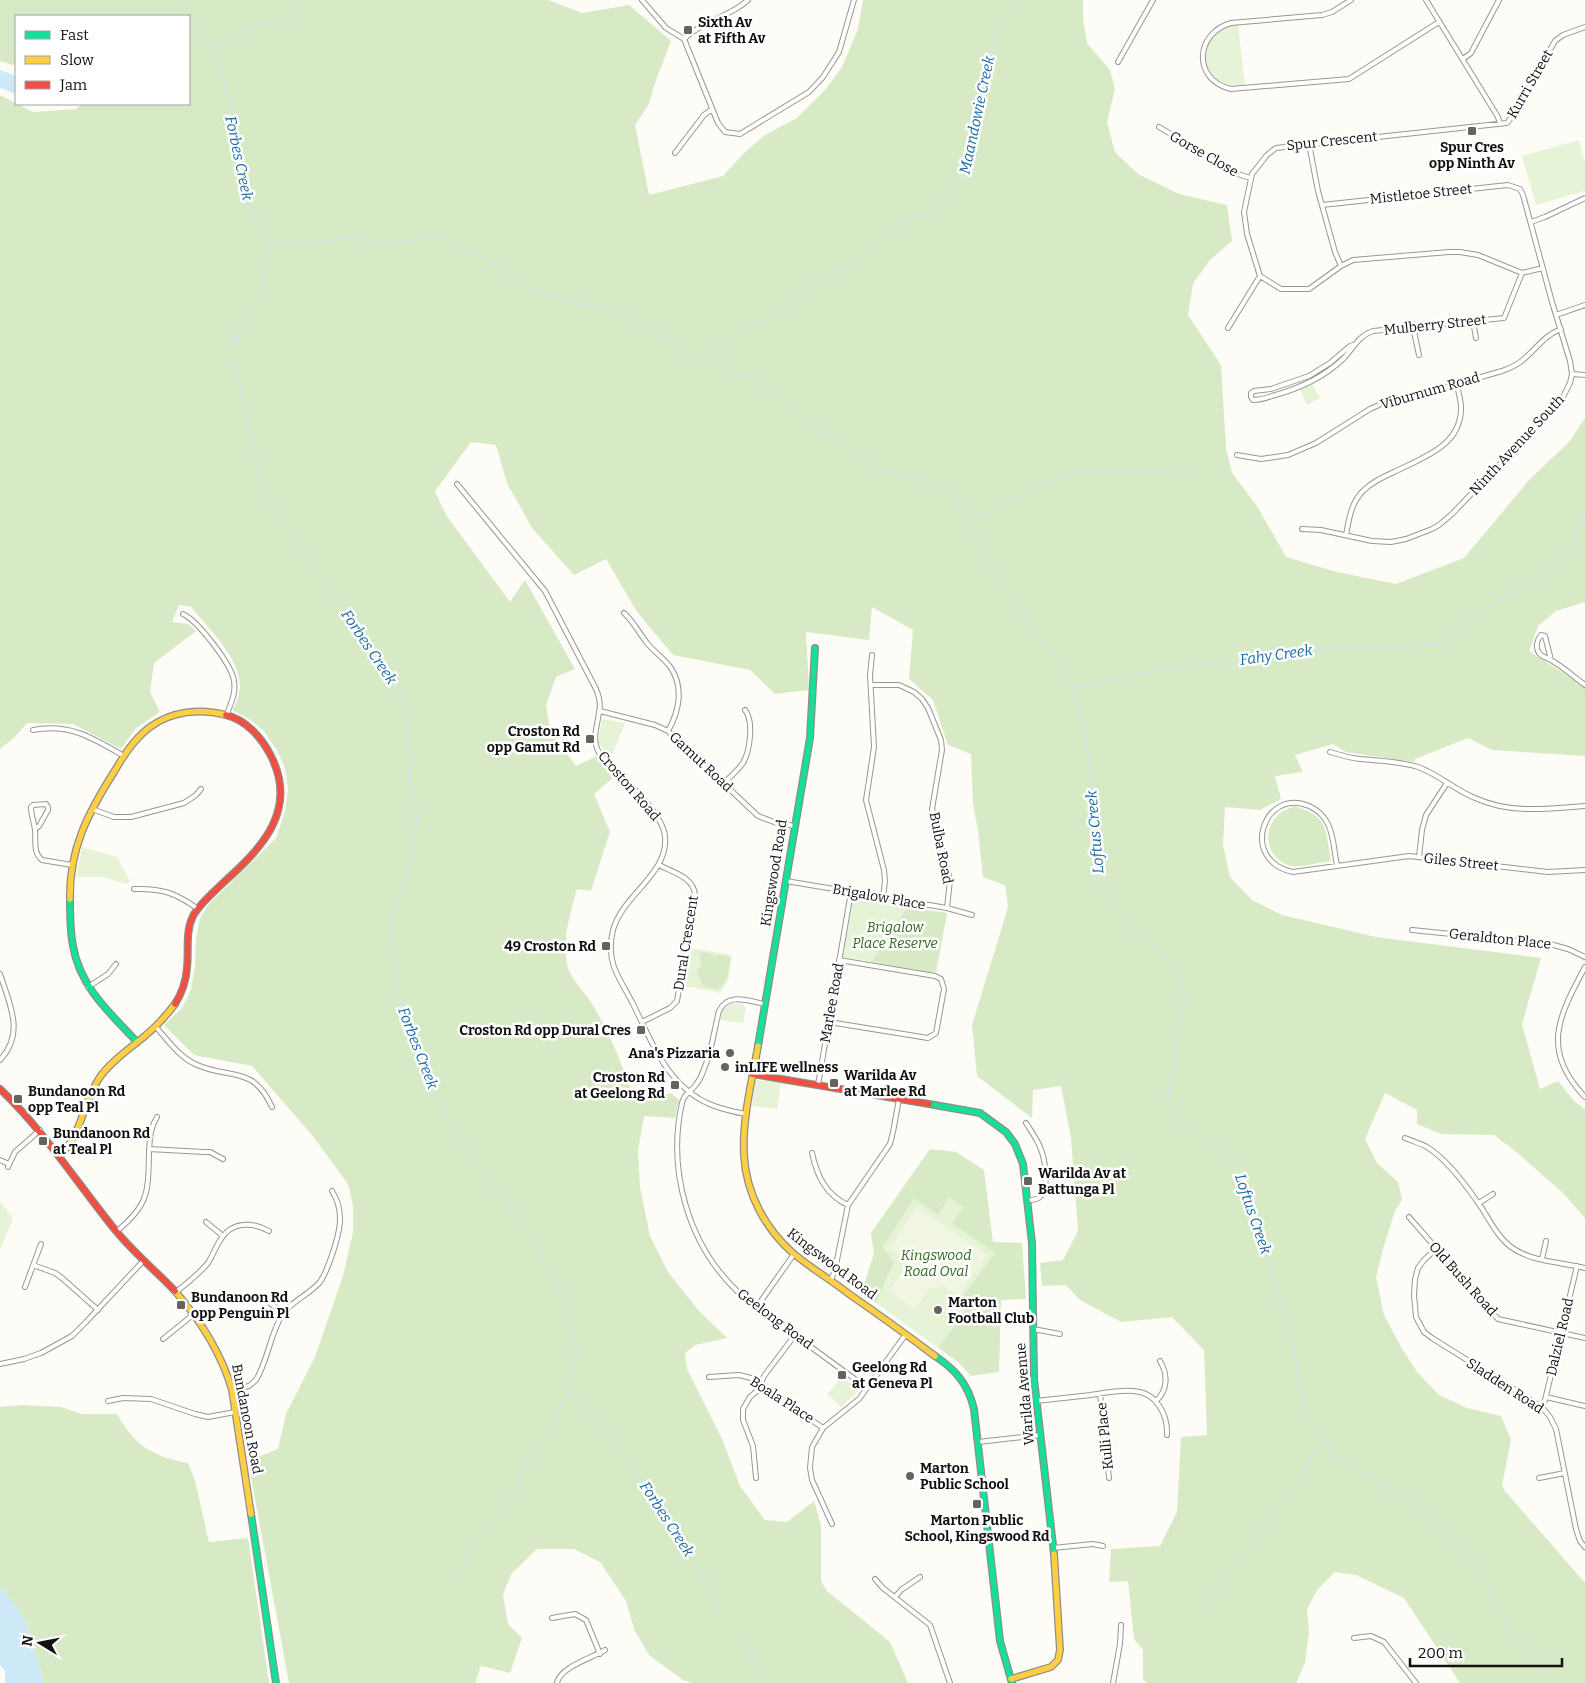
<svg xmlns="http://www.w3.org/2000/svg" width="1585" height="1683" font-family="Bitter,serif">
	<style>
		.green { fill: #e7f3d7 }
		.forest { fill: #d8eac5 }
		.pitch { fill: #f0f6e1 }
		.water { fill: #cde8f7 }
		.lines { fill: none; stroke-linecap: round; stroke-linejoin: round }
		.stream { stroke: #cde8f7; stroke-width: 1 }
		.street-casing { stroke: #979795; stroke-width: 6 }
		.fast-casing { stroke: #8e8d8b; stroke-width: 8 }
		.slow-casing { stroke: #8e8d8b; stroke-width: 8 }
		.jam-casing { stroke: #8e8d8b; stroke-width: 8 }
		.street { stroke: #fffffe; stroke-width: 4 }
		.fast { stroke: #16e098; stroke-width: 5.5 }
		.slow { stroke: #ffcf43; stroke-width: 5.5 }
		.jam { stroke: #f24e42; stroke-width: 5.5 }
		.poi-dot { fill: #646362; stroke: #fff; stroke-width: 2 }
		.labels { text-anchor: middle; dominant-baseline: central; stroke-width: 5; stroke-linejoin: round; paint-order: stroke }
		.poi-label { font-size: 14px; font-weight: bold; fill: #111; stroke: #fff; text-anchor: start }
		.street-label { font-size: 14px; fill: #111; stroke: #fff }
		.park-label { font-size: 14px; font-style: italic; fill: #2f6b1f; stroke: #fff }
		.water-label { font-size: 15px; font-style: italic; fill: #1768a6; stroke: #fff }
	</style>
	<rect width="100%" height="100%" fill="#fdfcf7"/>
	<path class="green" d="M1238,25l7,60c-51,6 -53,-58 -7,-60z
		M1579,140l6,23v28l-49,14 -14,-49z
		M1312,383l8,15 -13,7 -7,-16z
		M602,719l23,4 -14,34 -13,-14z
		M82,847l35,10 13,24 -3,3 -24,-7h-27z
		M853,897l94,16 -10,59 -94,-15z
		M691,948l41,7 -4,25 -8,13 -35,-7z
		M732,1003l11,1 3,4 -3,15 -23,-3 3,-11z
		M756,1080l25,3 -4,26 -25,-3z
		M949,1197l14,10 -10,17 42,29 -31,43 8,7 -34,45 -62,-45 18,-41 -11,-15 31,-48 24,16z
		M0,1202l13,16 -13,32z
		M842,1377l15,11v4l-16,15 -14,-13z"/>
	<path class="forest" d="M0,0h548l34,13 47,-8 42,36 -16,42 -6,21 -14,21 14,70 74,-19 20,-22 22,-19 32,-17 28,-28 17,-23 16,-38 5,-29h220v19l4,24 23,27 5,19 -8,33 8,30 23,22 41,20 48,11 5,36 -22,19 -17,24 -5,31 33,50 5,83 6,25 25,33 29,51 51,15 59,12 68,-26 67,-80 38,-36 16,-24v184l-29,9 -18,15 -9,25 56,36v69l-93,-6 -24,-12 -53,21 -1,3 -68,-10 -13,-8 -38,11 8,17 -28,4 6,23 -21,11 -35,-3 -2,38 7,32 22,23 30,15 94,22 165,21 -19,66 18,65 18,-8 17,21 10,7v109l-23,-26 -47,-41 -21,-16 -53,-1 -24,-10v-14l-32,-17 -20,46 12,24 21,19 4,18 -7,11 -12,38 -7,28 8,38 17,32 16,25 22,23 28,13 34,8 10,24 -9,45 3,6 80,92v100h-125l-56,-85 -48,-23 -21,-3 -18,18 -10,19 2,23 -4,31 -9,20h-149l-4,-4v-29l-9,-11 -6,-58 -19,1 2,-33 49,-3 17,-34 4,-75 26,-2 -3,-85 -32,-33 -51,5 -41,-22 -14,-15 -24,1 -2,-23 23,-3 15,-29 -7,-93 -10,-52 -28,4 -1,28 -55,-42 -5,-51 36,-118 -3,-22 -22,-8 -5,-47 -5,-25 -2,-51 -23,-9 -15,-45 -24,-21 4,-49 -41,-23 -3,33 -63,-8 3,58 -34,4 -25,-24 -77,-15 -36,-43 -31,-53 -32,16 -42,-47 -25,-45 -11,-38 -25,-3 -36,49 11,24 64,87 15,-22 50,89 -19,8 -10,28 4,25 26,36 21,-10 18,20 -21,18 16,38 -19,59 -14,-2c-7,25 -16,54 -9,79 4,13 20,27 26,39 18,31 29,61 42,95l35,-9 8,7 -4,18 -31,-2 -6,35 2,36 10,49 18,36 31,39 28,27 -32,7 -10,8 2,16 36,72 17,45 25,34 22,2 27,-21 7,24v56l6,10 63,51 18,41h-216l-9,-3 -34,-25 -14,-24 -9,-30 -26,-39 -26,-13h-37l-26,25 -8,21 5,29 14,14 -12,35 -29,-7 -6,17h-186l-41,-222 30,-12 8,-35 29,-57 28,-81 10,-44v-27l-5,-21 -36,-49 -60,-69 -58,-11 -30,-30 18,-17 9,-18 4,-24 1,-28 4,-20 8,-13 68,-67 9,-27 3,-22 -3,-21 -8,-18 -14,-20 -14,-11 -16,-8c3,-8 7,-18 7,-26 -1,-28 -32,-57 -49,-78l-12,-2 -7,17 16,2 8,7 -42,32 -4,29 10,20 -24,16 -15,21 -48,-25 -46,-1 -11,13 -16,13v-654l33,17 42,-3 7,-5h107v-88h-173v50l-16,-5z
		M1294,806c35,11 31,22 37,55 -10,1 -31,7 -40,5 -23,-6 -30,-33 -14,-50 4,-5 11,-7 17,-10z
		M907,908l40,5 -12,60 -64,-11z
		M705,952l10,4 4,-2 12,4 -4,21 -8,11 -17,-4 -1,-6 -5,-7c5,-6 6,-9 3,-17l2,-3z
		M930,1149l26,3 28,18 9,72 29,1 4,56 -25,1 -2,72 -28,4 -14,-15 -19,-13 33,-45 -8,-7 32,-43 -43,-29 11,-17 -14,-10 -11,18 -24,-16 -31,48 11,15 -18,41 -14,-12 12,-38 -3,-20z
		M22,1405l39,2 21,7h35c18,32 35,42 71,49l7,18 14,61 39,-4 21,145h-225l-18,-62 -24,-33h-2v-181z"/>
	<path class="pitch" d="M917,1207l70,48 -28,41 -15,-10 -13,3 -5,-1 3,2 -14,20 -26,-19 13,-19 8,5 -3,-8 -1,-9 -17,-12z"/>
	<path class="water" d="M0,70l16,6v18l-16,-6z
		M0,1588h2l24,33 18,62h-39v-12l-5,-6z"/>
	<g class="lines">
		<path class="stream" d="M189,26l4,-1 24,23 13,60 10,67 9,32 21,39 -3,14 -6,10v22l-24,37 -2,36 27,121 23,41 40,56 36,45 29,43 17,40 4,68 6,39 -7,47 -19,53 3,37 8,58 21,45 15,41 26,47 72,99 32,63 9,51 -9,35 -19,34 -19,28 -16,35 -21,27 -34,54
			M218,47l34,-20 38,-9 4,-18
			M270,246l82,-8 35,6 25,-2 23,-7 48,22 44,32 48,14 39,5 52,30 33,26 24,2 46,23 37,33 53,32 20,16 41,8 32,15 24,45 24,41 20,27 14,26 16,17 24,39 4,13 11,59 9,64v54l30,48 44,37 13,28 -18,112 21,26 25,16 21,18 12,23 14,51 34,111 10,59 27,47 77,46 73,73 25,50 51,60
			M700,363l27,-24 14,-8 27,-10 50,-40 43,-22 15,-19 30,-20 26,-9 18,-13 15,-19 15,-76 6,-42 8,-21 23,-40
			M968,521l84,-40 37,-11 31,3 36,-1 47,4
			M1075,688l71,-15 47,-7 49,-5 65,-12 57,-1 77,-4 29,-27 70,-40 15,-11 16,-18 14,-36
			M568,1394l26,18 16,27 77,106 35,72 21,21 17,37 5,8
			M1197,1607l14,-10 25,-37 18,-16 54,-79 13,-28"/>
		<defs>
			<path id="street" d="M642,0l24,28 18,11
				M1351,0l-19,12 -10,3 -91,8c-36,10 -39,57 0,66l118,-10 90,-57
				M1426,0l72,117 2,7
				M684,39l34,84 7,9 15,2 69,-42 14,-15 16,-25 15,-52
				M684,39c18,-18 46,-22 64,-39
				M1463,59l8,-6 28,-53
				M1118,62l35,-62
				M1159,127l79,47 12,4
				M1309,144l9,47 17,61 6,14
				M675,153l29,-38 7,-5
				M1531,222l14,-5 40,-19
				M1543,268l-21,5 -44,-18 -18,-3h-11l-96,8 -12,6 -32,23h-28l-21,-13 -13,-42 -3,-22 8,-38 15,-19 9,-7 231,-25 7,-9 41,-73 8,-6 22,-8
				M1556,315l29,-10
				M1473,321l3,17
				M1413,327l6,28
				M1228,328l32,-52
				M1353,345l-3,1 -20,17 -21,13 -38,13 -17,2 -3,2v4l2,3c6,0 13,-2 19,-4 26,-7 51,-18 71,-37 10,-10 15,-23 30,-28l131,-13 18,-45
				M1572,374l13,1
				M1237,455l24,4 27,-4 28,-12 54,-34 11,-5 48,-12 73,-21c8,-3 16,-6 22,-12 13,-11 21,-24 37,-30
				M457,484l88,107 51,98c3,7 5,15 3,23 -2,17 -9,30 3,45 18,18 60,54 63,79 4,38 -42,58 -52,94 -3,12 -3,25 1,37 5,13 13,25 19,37 15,30 28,65 54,86 17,15 37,20 59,24
				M1302,529l19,1 51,11 19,1 15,-3 26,-10 7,-4 13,-11 110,-115 8,-16 2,-9 -2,-13 -18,-59 -29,-107 -3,-6 -12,-4 -186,20
				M1346,535c3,-16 5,-33 18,-45 8,-8 19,-13 30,-18 28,-14 68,-26 67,-65 0,-7 -3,-15 -4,-23
				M624,613c10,9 15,20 23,30 7,9 18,16 24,25 13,20 8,44 -3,63
				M183,614c15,7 49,51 51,67 2,12 -3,22 -7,33
				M872,655l-2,20 4,72 -8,53 18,70 1,11 -2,16
				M1549,659l1,-3 -5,-20 -4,-1c-4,5 -6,12 -2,18 3,4 6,4 10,6 12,6 25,18 36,26
				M871,685h28l15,7 8,7 6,9 13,32 1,10 -10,59 18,71 -3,28
				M600,711l55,14 13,6 90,85 16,6 20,4
				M33,730c37,-7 60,8 91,26
				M1330,752c10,3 20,6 30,7 20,2 39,2 58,8 20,7 37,23 57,31 35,16 73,11 110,8
				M724,783c6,-6 14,-13 19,-20 7,-12 11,-42 2,-53
				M92,809l22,8h17l53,-14 12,-8 5,-6
				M35,829l4,-3 9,-16v-3l-2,-3 -13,1 -2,2c0,8 3,15 4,23 1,11 -2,23 7,30l30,5
				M1419,857l3,-27 4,-15 21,-32
				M1337,865c-3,-13 -3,-29 -9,-41 -4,-8 -10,-14 -19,-18 -46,-19 -70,55 -16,66l116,-16 139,16 37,-2
				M786,881l161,27 25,7
				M134,889c28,-1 42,4 64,20
				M1412,930l138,14 18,5 17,8
				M1585,967c-26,49 -45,83 0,130
				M0,974c10,31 25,59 0,86
				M88,987l20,-13 8,-10
				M765,1004c-17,-3 -37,-12 -46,7 -5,19 -7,40 -15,58 -2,6 -5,12 -9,17 -5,6 -11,8 -13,17 -15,67 6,141 55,188 14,14 32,25 48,37 27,20 55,40 82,60
				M642,1022l28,-14 7,-7 18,-106c-1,-18 -23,-23 -36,-30
				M829,1022l99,16 8,-5 8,-44 -3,-10 -6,-3 -96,-16
				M155,1026c12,13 23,30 40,38 33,16 58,0 77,43
				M818,1085l33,-193
				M1026,1123c5,8 11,16 14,24 5,11 10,41 0,50 -3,3 -8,3 -12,3
				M1405,1138c7,3 15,5 22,9 21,13 42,42 56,63 8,13 16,28 28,37 20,15 50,15 74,21
				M149,1149l55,3h6l13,7
				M812,1153c5,23 14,42 36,52
				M0,1160l9,4
				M8,1167l7,-15 25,-22
				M1479,1203l14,-9
				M1409,1217l89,102 87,19
				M206,1222l17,14
				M117,1231c33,-27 31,-40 32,-80 1,-13 1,-23 8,-34
				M1436,1249l-12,11 -6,8 -3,11 -1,16 2,22 8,15 8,6 110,69 8,10 6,12 20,100 4,12 5,6
				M1542,1259l4,-18
				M33,1265l22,8 7,5 36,32
				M831,1280l4,-10 13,-65 42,-61 3,-12 6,-33
				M25,1287l16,-43
				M176,1292c11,-9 23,-18 32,-29 5,-8 8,-17 13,-24 11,-18 32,-17 48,-8
				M271,1304l12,9
				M756,1308l38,-54
				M1033,1329l27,5
				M163,1339l31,-25
				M0,1364l24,-5 17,-6 31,-17 14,-14 58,-62
				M709,1377l30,-2 12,3 72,50
				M232,1390l17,-4 7,-6c12,-20 14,-45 26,-65 9,-14 27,-20 38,-33 5,-7 8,-16 11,-24 8,-23 15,-45 1,-67
				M1100,1394l9,84
				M1546,1397l39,9
				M108,1401l15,-3 28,1 44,15 13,3 27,-5
				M1036,1401c18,-2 36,-4 55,-6 13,-2 28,-5 42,-4 23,1 35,23 34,44
				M1156,1401c12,-11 12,-27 4,-40
				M1542,1407l3,-7 32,-134
				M978,1442l63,-7
				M756,1478l-3,-32 -10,-26v-11l7,-12 8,-7 6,-14 31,-41
				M1539,1478l26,-5
				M832,1524l-20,-44 -2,-12 2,-21 11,-19 36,-29 47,-65
				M1053,1548l40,-4 10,2
				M875,1579l8,9 47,37 20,58
				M895,1597l6,-7 19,-13
				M552,1618l23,-4 11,6 14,34
				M1354,1638l17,-2 13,6 32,41
				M557,1683c3,-16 35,-25 48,-33
				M1113,1683l7,-39 1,-19"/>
			<path id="fast" d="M70,899c0,16 0,32 3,47 7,41 37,67 64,96
				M758,1046l52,-308 5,-90
				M929,1104l51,9 26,19 9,12 8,20 9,79 2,136 20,175
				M935,1356c21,14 33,28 39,53l26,232 12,42
				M251,1514l25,169"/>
			<path id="slow" d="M70,899c-1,-50 18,-86 44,-127 10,-17 20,-33 36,-45 22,-16 50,-19 76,-12
				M758,1046c-6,35 -16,73 -14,109 2,38 21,74 50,99 17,14 37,26 55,40 29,20 58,41 86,62
				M60,1156c24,-26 22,-53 40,-79 12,-17 31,-29 46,-42 11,-9 20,-19 29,-31
				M175,1291c26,30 46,61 57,99l19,124
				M1011,1679l40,-12 7,-7 2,-10 -6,-96"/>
			<path id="jam" d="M175,1004c7,-11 11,-23 12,-36 2,-17 -2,-36 6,-52 7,-13 21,-24 31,-34 39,-35 75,-73 46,-128 -9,-17 -24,-34 -44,-39
				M752,1074l177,30
				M0,1089c45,43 77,94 116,142 18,22 40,40 59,60"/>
		</defs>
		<use href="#street" class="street-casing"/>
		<use href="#fast" class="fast-casing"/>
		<use href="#slow" class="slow-casing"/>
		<use href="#jam" class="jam-casing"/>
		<use href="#street" class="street"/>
		<use href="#fast" class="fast"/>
		<use href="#slow" class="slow"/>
		<use href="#jam" class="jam"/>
	</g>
	<g class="poi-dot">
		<rect x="683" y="25" width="10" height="10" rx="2.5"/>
		<rect x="1467" y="126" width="10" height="10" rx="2.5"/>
		<rect x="585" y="734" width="10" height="10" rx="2.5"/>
		<rect x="601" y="941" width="10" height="10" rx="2.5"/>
		<rect x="636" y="1025" width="10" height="10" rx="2.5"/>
		<circle cx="730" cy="1053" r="5"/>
		<circle cx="725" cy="1067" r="5"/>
		<rect x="829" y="1078" width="10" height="10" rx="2.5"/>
		<rect x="670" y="1080" width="10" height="10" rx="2.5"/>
		<rect x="13" y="1094" width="10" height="10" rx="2.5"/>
		<rect x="38" y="1136" width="10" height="10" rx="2.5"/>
		<rect x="1023" y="1176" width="10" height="10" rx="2.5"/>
		<rect x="176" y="1300" width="10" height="10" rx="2.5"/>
		<circle cx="938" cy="1310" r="5"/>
		<rect x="837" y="1370" width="10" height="10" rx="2.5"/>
		<circle cx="910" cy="1476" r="5"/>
		<rect x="972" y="1499" width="10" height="10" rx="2.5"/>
	</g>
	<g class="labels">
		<g class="poi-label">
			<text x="698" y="22">Sixth Av<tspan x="698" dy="16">at Fifth Av</tspan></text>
			<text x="1472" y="147" text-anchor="middle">Spur Cres<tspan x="1472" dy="16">opp Ninth Av</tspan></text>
			<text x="580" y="731" text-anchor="end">Croston Rd<tspan x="580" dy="16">opp Gamut Rd</tspan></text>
			<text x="596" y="946" text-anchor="end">49 Croston Rd</text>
			<text x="631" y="1030" text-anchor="end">Croston Rd opp Dural Cres</text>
			<text x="720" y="1053" text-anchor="end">Ana's Pizzaria</text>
			<text x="735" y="1067">inLIFE wellness</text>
			<text x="844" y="1075">Warilda Av<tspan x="844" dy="16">at Marlee Rd</tspan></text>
			<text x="665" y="1077" text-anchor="end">Croston Rd<tspan x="665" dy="16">at Geelong Rd</tspan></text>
			<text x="28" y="1091">Bundanoon Rd<tspan x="28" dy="16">opp Teal Pl</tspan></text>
			<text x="53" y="1133">Bundanoon Rd<tspan x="53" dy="16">at Teal Pl</tspan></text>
			<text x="1038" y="1173">Warilda Av at<tspan x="1038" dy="16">Battunga Pl</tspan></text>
			<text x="191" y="1297">Bundanoon Rd<tspan x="191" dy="16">opp Penguin Pl</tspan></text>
			<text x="948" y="1302">Marton<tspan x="948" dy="16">Football Club</tspan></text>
			<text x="852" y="1367">Geelong Rd<tspan x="852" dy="16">at Geneva Pl</tspan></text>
			<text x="920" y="1468">Marton<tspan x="920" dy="16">Public School</tspan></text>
			<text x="977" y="1520" text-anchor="middle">Marton Public<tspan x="977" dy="16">School, Kingswood Rd</tspan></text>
		</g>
		<g class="street-label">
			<text transform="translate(1530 84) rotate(-60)">Kurri Street</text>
			<text transform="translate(1332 141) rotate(-6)">Spur Crescent</text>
			<text transform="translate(1204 154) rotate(30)">Gorse Close</text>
			<text transform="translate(1421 194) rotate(-6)">Mistletoe Street</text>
			<text transform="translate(1435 325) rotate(-6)">Mulberry Street</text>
			<text transform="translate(1430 391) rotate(-16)">Viburnum Road</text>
			<text transform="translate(1517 445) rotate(-47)">Ninth Avenue South</text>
			<text transform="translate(701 762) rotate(43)">Gamut Road</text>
			<text transform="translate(629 786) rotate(49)">Croston Road</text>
			<text transform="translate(941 848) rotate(79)">Bulba Road</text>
			<text transform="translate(1461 862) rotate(6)">Giles Street</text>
			<text transform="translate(774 873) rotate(-81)">Kingswood Road</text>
			<text transform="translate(879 897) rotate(10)">Brigalow Place</text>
			<text transform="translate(1500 939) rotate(6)">Geraldton Place</text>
			<text transform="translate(686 943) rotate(-81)">Dural Crescent</text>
			<text transform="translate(832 1003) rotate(-80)">Marlee Road</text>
			<text transform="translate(832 1264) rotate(37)">Kingswood Road</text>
			<text transform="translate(1463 1279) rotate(48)">Old Bush Road</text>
			<text transform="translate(775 1319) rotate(37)">Geelong Road</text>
			<text transform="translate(1560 1337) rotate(-77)">Dalziel Road</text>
			<text transform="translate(1505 1386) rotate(33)">Sladden Road</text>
			<text transform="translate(1025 1394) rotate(-95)">Warilda Avenue</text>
			<text transform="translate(782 1400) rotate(33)">Boala Place</text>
			<text transform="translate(247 1419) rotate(79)">Bundanoon Road</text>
			<text transform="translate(1105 1436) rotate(-96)">Kulli Place</text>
		</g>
		<g class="park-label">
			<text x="895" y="927">Brigalow<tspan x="895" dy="16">Place Reserve</tspan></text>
			<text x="936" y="1255">Kingswood<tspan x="936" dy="16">Road Oval</tspan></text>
		</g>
		<g class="water-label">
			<text transform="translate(977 115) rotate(-78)">Maandowie Creek</text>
			<text transform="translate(239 158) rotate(78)">Forbes Creek</text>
			<text transform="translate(369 647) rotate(56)">Forbes Creek</text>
			<text transform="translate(1276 655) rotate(-8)">Fahy Creek</text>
			<text transform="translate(1095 832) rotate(-95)">Loftus Creek</text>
			<text transform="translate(418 1048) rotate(69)">Forbes Creek</text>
			<text transform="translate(1253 1214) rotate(71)">Loftus Creek</text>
			<text transform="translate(667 1519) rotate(57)">Forbes Creek</text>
		</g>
	</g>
	<rect x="15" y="15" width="175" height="90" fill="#ffffff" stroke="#a0a0a0"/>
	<rect x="25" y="31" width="25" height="8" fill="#16e098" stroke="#a0a0a0"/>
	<text x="60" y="40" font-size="15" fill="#111111">Fast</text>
	<rect x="25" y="56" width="25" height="8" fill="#ffcf43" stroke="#a0a0a0"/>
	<text x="60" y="65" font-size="15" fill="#111111">Slow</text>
	<rect x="25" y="81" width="25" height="8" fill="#f24e42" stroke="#a0a0a0"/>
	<text x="60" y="90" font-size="15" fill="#111111">Jam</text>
	<g transform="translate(40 1643) rotate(280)" stroke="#ffffff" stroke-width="4" paint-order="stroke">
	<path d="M0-4L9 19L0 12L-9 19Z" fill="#111111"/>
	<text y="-8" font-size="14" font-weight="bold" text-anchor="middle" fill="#111111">N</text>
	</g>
	<path d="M1410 1658v8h152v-8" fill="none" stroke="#111111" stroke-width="2.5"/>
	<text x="1418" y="1658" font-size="15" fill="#111111" stroke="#ffffff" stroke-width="4" paint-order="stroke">200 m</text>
</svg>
